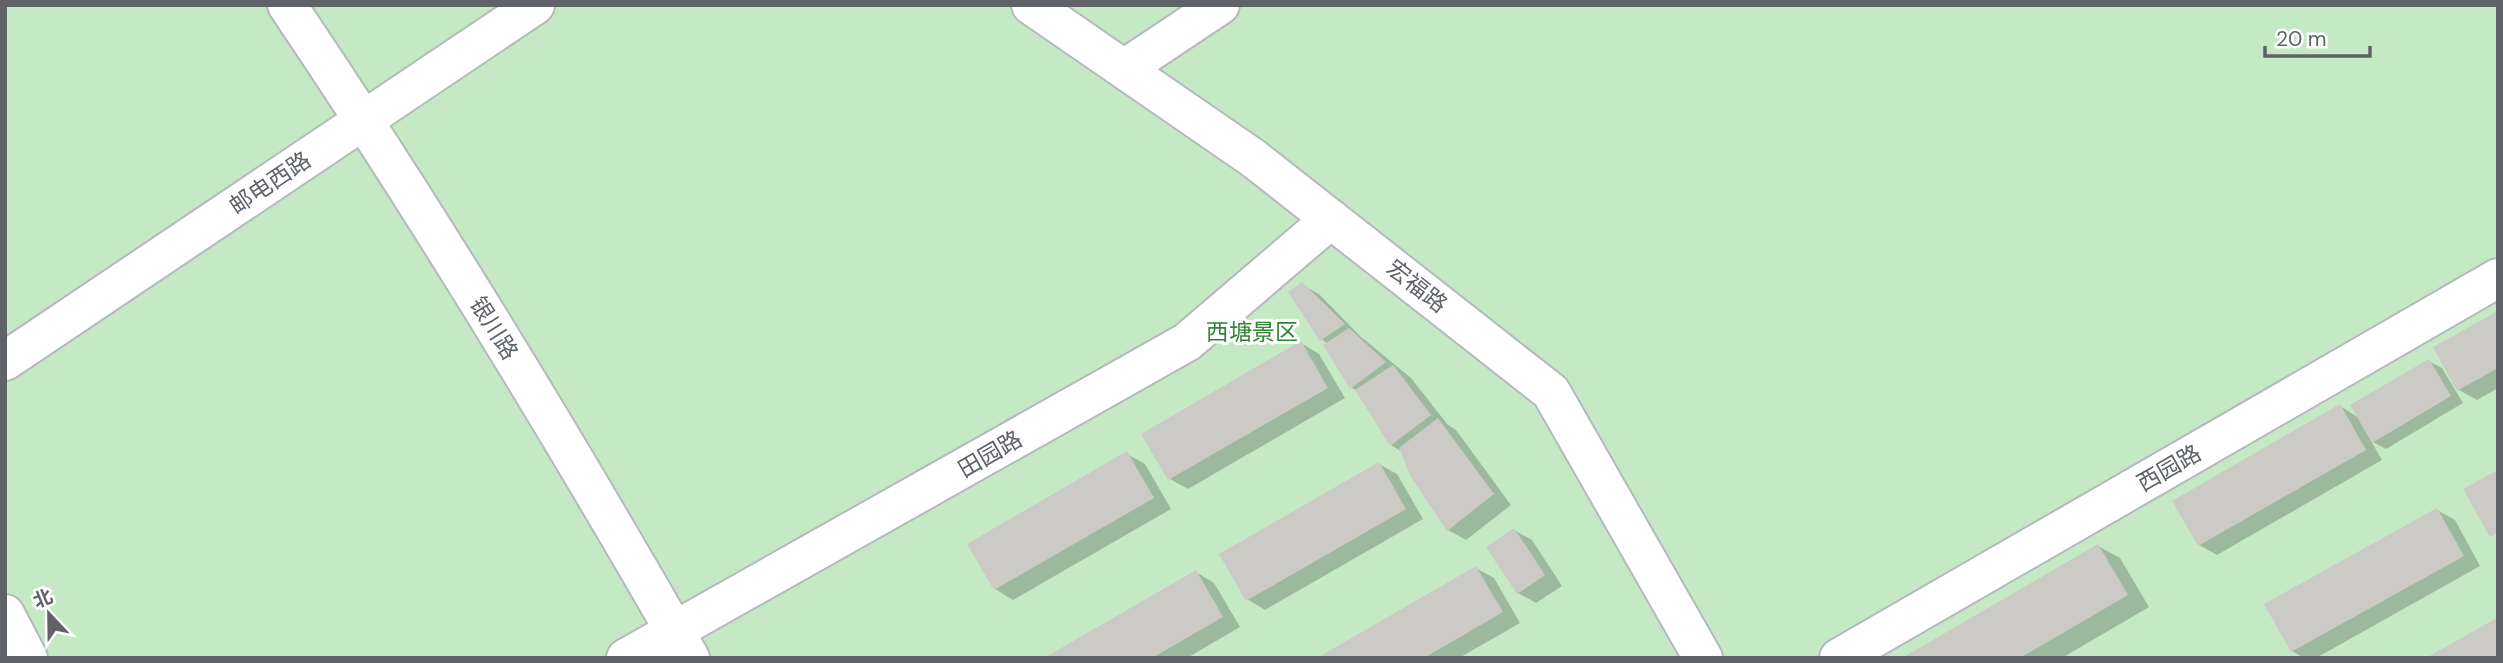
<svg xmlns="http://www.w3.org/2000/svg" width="2503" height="663" font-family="'DM Sans','Noto Sans SC',sans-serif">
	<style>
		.green { fill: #c5e8c5 }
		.shadow { fill: #0003 }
		.building { fill: #cccac5 }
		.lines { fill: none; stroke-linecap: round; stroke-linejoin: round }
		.minor-casing { stroke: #b5b8bc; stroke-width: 42 }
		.minor { stroke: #fff; stroke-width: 38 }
		.labels { text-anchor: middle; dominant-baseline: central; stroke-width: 6; stroke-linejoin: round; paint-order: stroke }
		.street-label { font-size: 23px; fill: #5f6368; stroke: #fff }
		.park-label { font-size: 23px; fill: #348238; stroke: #fff }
	</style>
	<rect width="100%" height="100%" fill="#f1efe8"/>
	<path class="green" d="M5,5h2493v653h-2493z"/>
	<path class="shadow" d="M1302,284l18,11 40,41 51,42 37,47 8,5 55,75 -45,35 -18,-10 -36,-54 -10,-24 -11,-7 -34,-54 -5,-3 -24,-44 -7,-5z
		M2498,312v76l-21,12 -18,-10z
		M1301,343l18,11 26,44 -157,91 -18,-10z
		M2429,361l13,7 21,35 -77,46 -15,-8 11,19 -165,95 -18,-10 141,-139 19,12z
		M1127,454l18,10 26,45 -158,91 -18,-11z
		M1379,464l18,10 26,45 -158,91 -18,-11z
		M2437,510l18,10 25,46 -164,92h-12l-12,-7z
		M1514,530l18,10 30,46 -26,17 -18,-10z
		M2098,546l22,12 29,49 -87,51h-157z
		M1476,568l18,10 26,45 -61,35h-139z
		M1196,572l18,11 26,44 -53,31h-139z"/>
	<path class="building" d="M1302,282l43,42 -25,17 -32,-49z
		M2498,311v57l-41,23 -24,-44z
		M1349,328l37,34 -36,27 -27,-44z
		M1301,341l27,47 -160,92 -27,-46z
		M2429,359l22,37 -79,47 -22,-38z
		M1393,365l38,50 -41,31 -35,-56z
		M2340,404l26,46 -168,96 -26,-45z
		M1438,418l56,76 -47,37 -36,-54 -12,-29z
		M1127,451l27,47 -160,92 -27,-46z
		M1379,462l27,47 -160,92 -27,-47z
		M2498,470v63l-8,4 -27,-48z
		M2437,508l27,48 -173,96 -27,-48z
		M1514,528l31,47 -28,19 -31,-47z
		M2098,544l30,51 -108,63h-118z
		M1476,566l27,46 -79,46h-107z
		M1196,570l27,47 -71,41h-108z
		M2497,618l1,40h-72z"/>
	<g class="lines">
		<defs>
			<path id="minor" d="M287,5c143,212 276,431 403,653
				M1031,5l222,153 298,234 152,266
				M1124,69l96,-64
				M5,361l530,-356
				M5,614l23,44
				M626,658l561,-316 144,-123
				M1839,658l659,-380"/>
		</defs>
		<use href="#minor" class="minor-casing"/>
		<use href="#minor" class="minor"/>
	</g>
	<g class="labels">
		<g class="street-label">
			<text transform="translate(270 183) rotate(-34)">邮电西路</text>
			<text transform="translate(1417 286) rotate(38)">宏福路</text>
			<text transform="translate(494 328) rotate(58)">银川路</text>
			<text transform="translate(990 454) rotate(-30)">田园路</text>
			<text transform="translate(2169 468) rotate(-30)">西园路</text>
		</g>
		<g class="park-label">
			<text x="1252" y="332">西塘景区</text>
		</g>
	</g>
	<rect width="2503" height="663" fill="none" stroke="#5f6368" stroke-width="14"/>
	<g transform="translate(49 614) rotate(338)" stroke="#ffffff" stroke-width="5" paint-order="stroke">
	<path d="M0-5L12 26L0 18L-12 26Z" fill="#5f6368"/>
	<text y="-10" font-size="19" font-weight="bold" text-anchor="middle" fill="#5f6368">北</text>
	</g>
	<path d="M2265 46v10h105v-10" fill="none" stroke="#5f6368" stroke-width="3.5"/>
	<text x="2276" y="46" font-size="21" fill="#5f6368" stroke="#ffffff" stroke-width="5" paint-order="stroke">20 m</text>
</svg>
